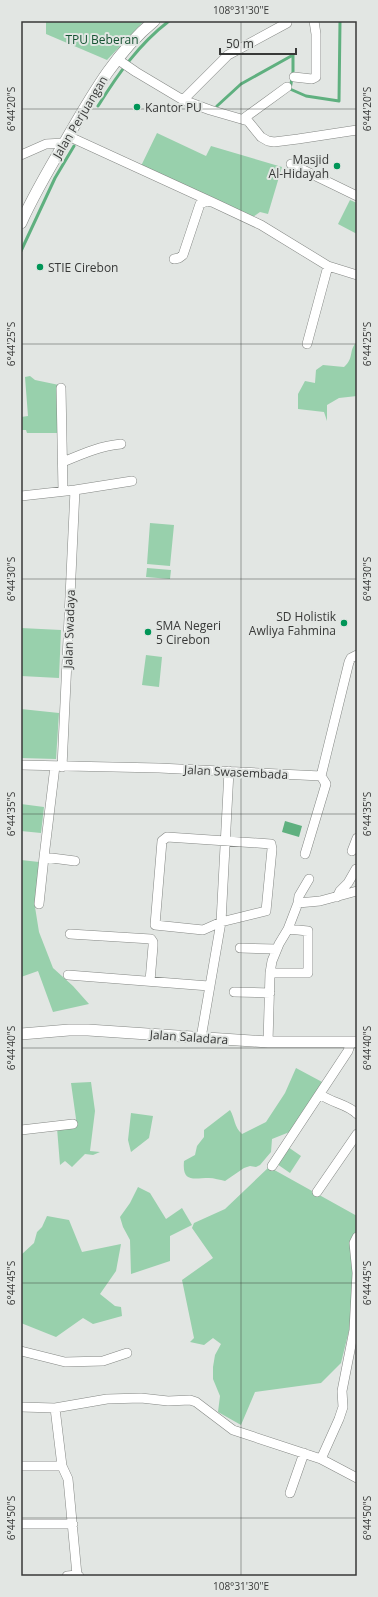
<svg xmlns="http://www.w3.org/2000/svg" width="378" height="1597" font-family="'Open Sans',sans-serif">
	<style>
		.green { fill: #98d0ac }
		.water { fill: #5fb07f }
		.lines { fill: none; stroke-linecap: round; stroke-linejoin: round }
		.stream { stroke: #5fb07f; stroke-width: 3 }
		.minor-casing { stroke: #848784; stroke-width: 10 }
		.tertiary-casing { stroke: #848784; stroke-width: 12 }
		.minor { stroke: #fff; stroke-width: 9 }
		.tertiary { stroke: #fff; stroke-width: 11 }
		.ticks { fill: none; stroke: #383938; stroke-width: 1; stroke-opacity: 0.45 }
		.poi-dot { fill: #009557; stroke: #e2e6e3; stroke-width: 1.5 }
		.labels { text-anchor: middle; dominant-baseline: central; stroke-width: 4; stroke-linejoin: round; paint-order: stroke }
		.park-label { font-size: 12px; fill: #165333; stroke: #e2e6e3 }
		.poi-label { font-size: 12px; fill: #383938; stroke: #e2e6e3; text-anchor: start }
		.street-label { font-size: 12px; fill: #383938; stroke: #e2e6e3 }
		.neatline { fill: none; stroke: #383938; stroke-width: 1.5 }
		.ticks-label { font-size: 10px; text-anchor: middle; fill: #383938 }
	</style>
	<rect width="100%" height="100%" fill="#e2e6e3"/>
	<path class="green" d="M46,21h98l-37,39 -61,-26z
		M157,133l49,23 5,-10 71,21 -14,47 -8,-2 -7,5 -112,-51z
		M350,200l7,3v31l-19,-10z
		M357,342v54l-18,2 -12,7v16l-3,-9 -26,-3v-15l7,-13 10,2 1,-13 7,-5 21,2c11,-10 4,-17 13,-25z
		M30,376l5,4 24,5 1,48h-33l-1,-3h-5v-13l7,-1 -3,-39z
		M150,523l24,2 -4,41 -23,-2z
		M147,568l24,2 -1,9 -24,-2z
		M21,628l40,2 -2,48 -38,-2z
		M146,655l16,2 -3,30 -17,-2z
		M21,709l38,4 -3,46 -35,-1z
		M21,804l23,3 -3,26 -20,-2z
		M21,860l18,2 -4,45 4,25 14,36 20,18 16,18 -36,8 -15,-41 -17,6z
		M296,1068l28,15 -32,48 -20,8 -1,13 -11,13 -4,2 -6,-1 -6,2 -19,13c-5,-1 -11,-3 -16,-3 -16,0 -27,5 -25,-17l11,-6 2,-9 7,-9v-7l26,-20c5,8 4,17 12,24l24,-12 19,-29z
		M91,1082l4,29 -5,40 10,1 -7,3 -8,-1 -13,13 -7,-6 -5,4 -3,-37 20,-2 -6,-43z
		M131,1113l22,3 -4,22 -18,14 -3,-12z
		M288,1147l13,9 -11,17 -13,-9z
		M269,1167l88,49v14l-6,11 3,36 -3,45 -10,41 -20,20 -66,9 -14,33 -23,-13 2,-16 -7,-17v-12l2,-12 6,-11 -8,-6 -9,7 -14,-3 4,-4 -12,-58 31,-22 -21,-30 2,-5 31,-14z
		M138,1187l12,6 16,26 16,-11 10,17 -22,11v25l-39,13 -1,-34 -7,-13 -3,-10 10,-14z
		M47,1216l22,4 13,32 39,-8 -5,27 -16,23 15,12 6,1 1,9 -29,8 -10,-6 -27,19 -35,-14v-68l13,-12 3,-11 5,-5z"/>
	<path class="water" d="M285,821l17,5 -3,11 -17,-5z"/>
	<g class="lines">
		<path class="stream" d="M98,106c20,-32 41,-62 71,-85
			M217,106l24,-22 52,-29v18l-3,16 16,7 33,5 1,-80
			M21,251l34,-73 19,-32"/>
		<defs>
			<path id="minor" d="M117,59l19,13 47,28 27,10 38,11 13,16 7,4 6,1 24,-3 59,-9
				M294,77l18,2 4,-2v-43l-2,-13
				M183,100l45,-45 59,-32
				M243,119l44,-32
				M68,136l144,66
				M21,155l25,-11 18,-1
				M291,164l66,32
				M174,259l5,-1 4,-3 17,-51 7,-3 5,1 49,23 67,41 29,9
				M307,344l21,-78
				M61,388l2,103
				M63,462c19,-8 37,-16 58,-18
				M21,496l54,-6 57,-9
				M21,765l138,3 162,8 28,-114 2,-4 6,-3
				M55,766l-11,91 31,4
				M62,767l13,-277
				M167,837l104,7 1,5 -6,62 -45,11 -18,8 -48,-5 7,-84z
				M352,851l5,-13
				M305,854l21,-70 -5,-8
				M337,897l3,-6 8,-8 8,-14
				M298,903l1,-7 10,-17
				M39,904l5,-47
				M70,934l81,5 2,3v4l-3,35
				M240,948l36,1
				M270,973h38v-42l-20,-2
				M68,975l141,11
				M234,992l36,1
				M201,1038l20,-116 8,-151
				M268,1042l2,-69 2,-12 7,-17 9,-15 10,-26 22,-2 37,-10
				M320,1094c11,9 28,10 37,20
				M21,1130l52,-6
				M272,1166l76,-115 3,-9
				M317,1192l40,-58
				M21,1351l44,11 38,-1 24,-8
				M21,1407l34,1 52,-9 34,-1 27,3 22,-1 6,2 37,28 88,29 36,19
				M55,1408l7,58 6,13 9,96
				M321,1459l18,-40 4,-12 -1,-16 12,-61 3,-57 -3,-30 3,-6
				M21,1466h41
				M290,1493l14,-40
				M21,1524h52
				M67,1576l10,-1 2,1"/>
			<path id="tertiary" d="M21,223c13,-29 29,-56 45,-83 25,-43 49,-87 88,-119
				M21,1034l48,-4h19l180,12h89"/>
		</defs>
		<use href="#minor" class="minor-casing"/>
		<use href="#tertiary" class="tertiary-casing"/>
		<use href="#minor" class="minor"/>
		<use href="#tertiary" class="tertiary"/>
	</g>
	<path class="ticks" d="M241,21v1555M21,109h336M21,344h336M21,579h336M21,814h336M21,1048h336M21,1283h336M21,1518h336"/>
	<g class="poi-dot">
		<circle cx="137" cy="107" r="4"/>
		<circle cx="337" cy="166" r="4"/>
		<circle cx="40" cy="267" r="4"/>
		<circle cx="344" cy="623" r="4"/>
		<circle cx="148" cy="632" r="4"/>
	</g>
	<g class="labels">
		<g class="park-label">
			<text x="102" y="39">TPU Beberan</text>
		</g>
		<g class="poi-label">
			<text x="145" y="107">Kantor PU</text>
			<text x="329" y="159" text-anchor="end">Masjid<tspan x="329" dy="14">Al-Hidayah</tspan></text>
			<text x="48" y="267">STIE Cirebon</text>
			<text x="336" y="616" text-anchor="end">SD Holistik<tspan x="336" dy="14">Awliya Fahmina</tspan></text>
			<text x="156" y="625">SMA Negeri<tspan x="156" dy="14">5 Cirebon</tspan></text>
		</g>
		<g class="street-label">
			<text transform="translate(80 117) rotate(-59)">Jalan Perjuangan</text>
			<text transform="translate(69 629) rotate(-88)">Jalan Swadaya</text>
			<text transform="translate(236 772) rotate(3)">Jalan Swasembada</text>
			<text transform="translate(189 1037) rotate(4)">Jalan Saladara</text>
		</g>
	</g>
	<rect width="378" height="1597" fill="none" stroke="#e2e6e3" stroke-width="44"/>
	<path d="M220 48v6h76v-6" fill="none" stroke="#383938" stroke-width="2"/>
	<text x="226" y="48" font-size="12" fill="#383938" stroke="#e2e6e3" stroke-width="3" paint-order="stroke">50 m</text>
	<rect x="22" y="22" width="334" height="1553" class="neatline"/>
	<g class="ticks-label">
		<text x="241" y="14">108°31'30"E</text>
		<text transform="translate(11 109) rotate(-90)" y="4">6°44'20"S</text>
		<text transform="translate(367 109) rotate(-90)" y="4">6°44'20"S</text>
		<text transform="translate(11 344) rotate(-90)" y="4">6°44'25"S</text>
		<text transform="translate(367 344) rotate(-90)" y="4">6°44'25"S</text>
		<text transform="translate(11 579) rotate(-90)" y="4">6°44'30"S</text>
		<text transform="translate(367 579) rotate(-90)" y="4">6°44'30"S</text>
		<text transform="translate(11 814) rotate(-90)" y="4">6°44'35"S</text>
		<text transform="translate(367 814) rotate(-90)" y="4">6°44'35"S</text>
		<text transform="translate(11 1048) rotate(-90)" y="4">6°44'40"S</text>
		<text transform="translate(367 1048) rotate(-90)" y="4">6°44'40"S</text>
		<text transform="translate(11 1283) rotate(-90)" y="4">6°44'45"S</text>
		<text transform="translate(367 1283) rotate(-90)" y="4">6°44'45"S</text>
		<text transform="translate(11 1518) rotate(-90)" y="4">6°44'50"S</text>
		<text transform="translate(367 1518) rotate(-90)" y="4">6°44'50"S</text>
		<text x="241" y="1590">108°31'30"E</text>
	</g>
</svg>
